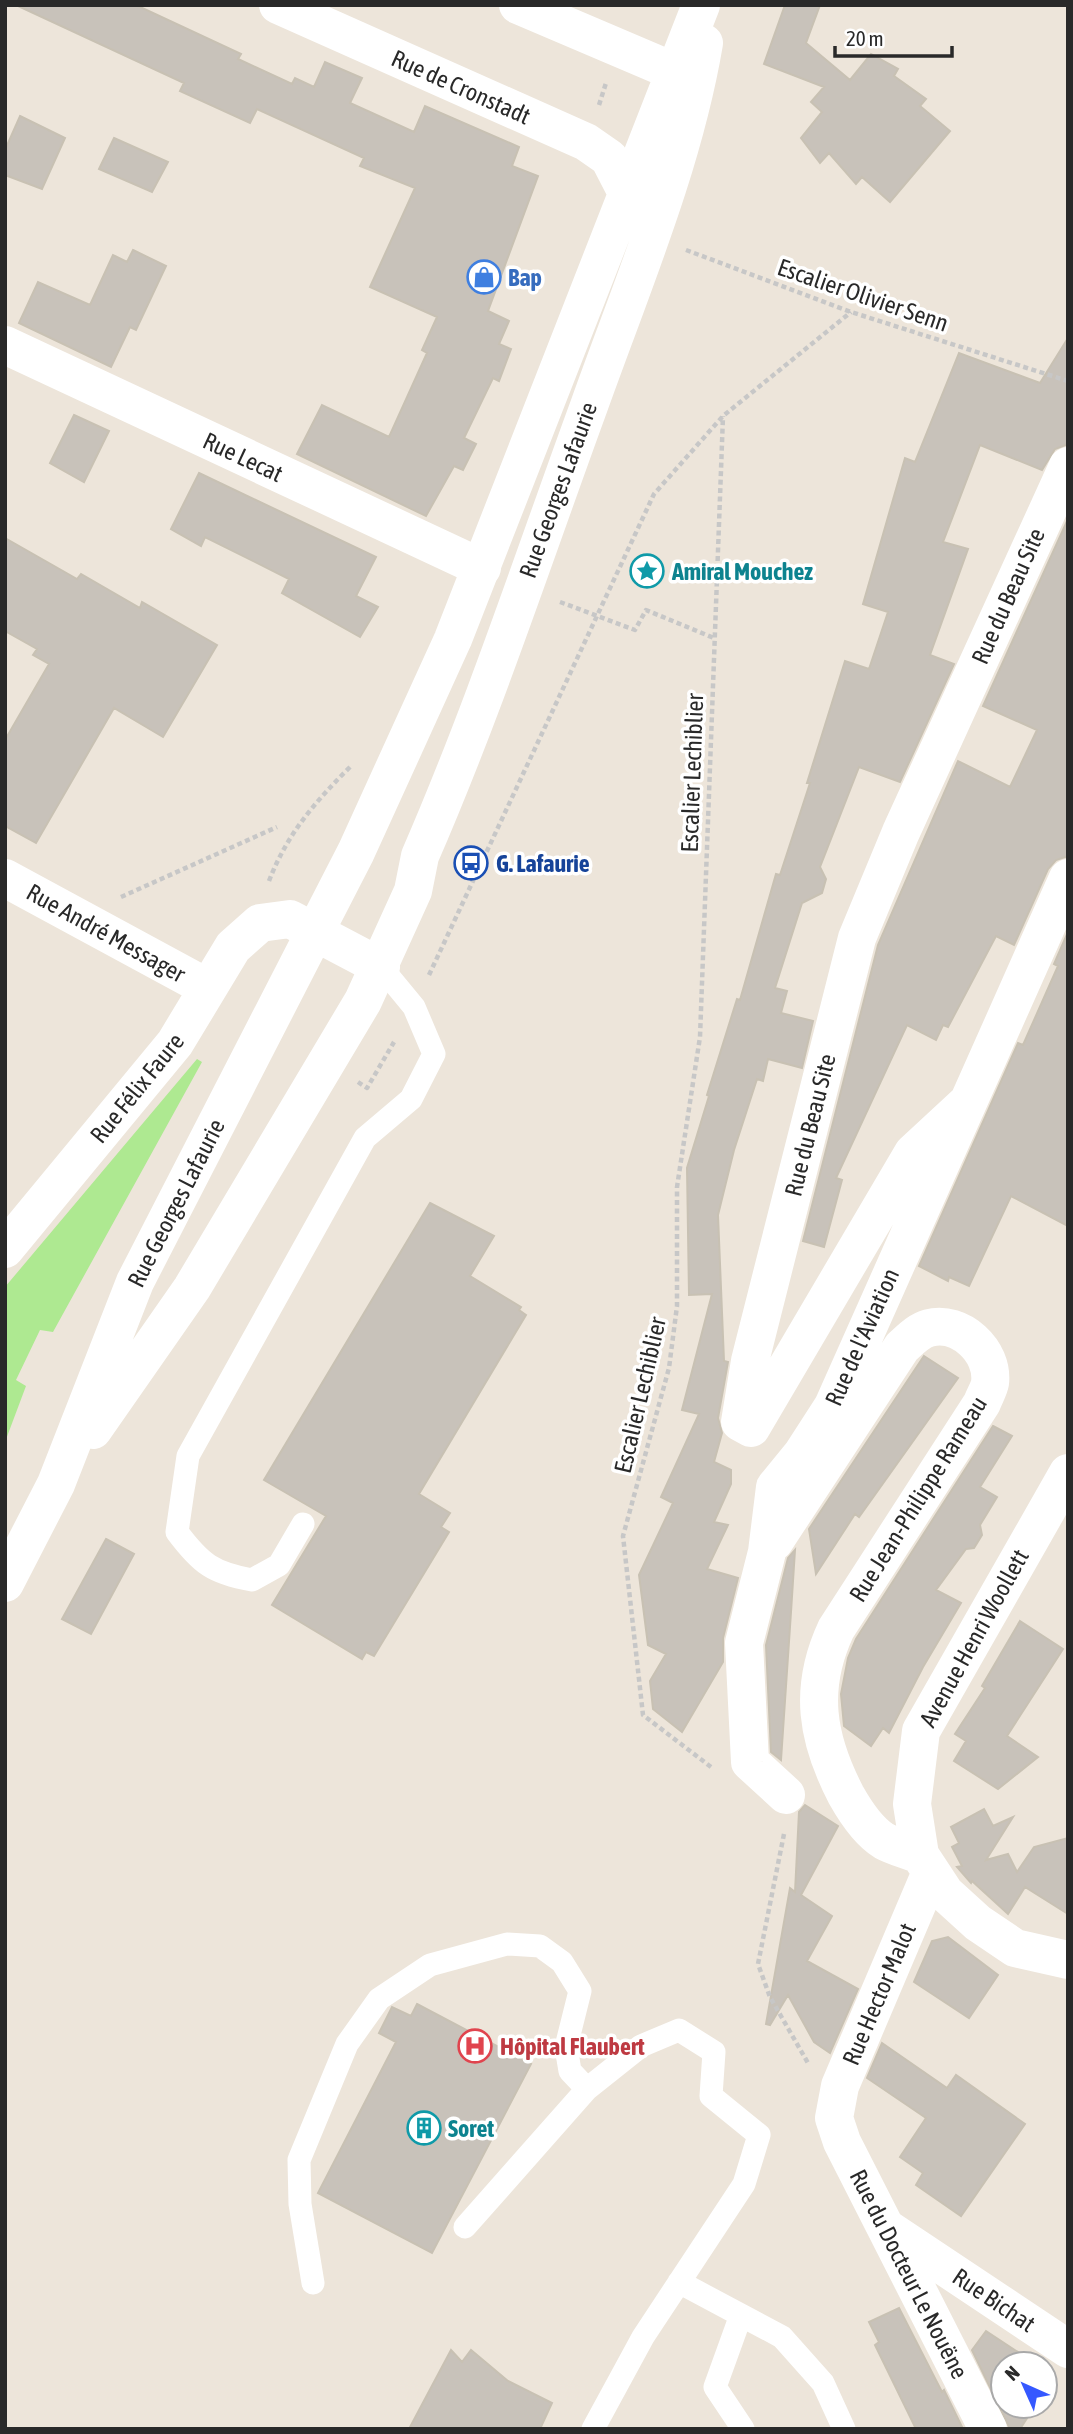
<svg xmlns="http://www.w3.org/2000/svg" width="1073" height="2434" font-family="'Asap Condensed',sans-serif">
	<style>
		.green { fill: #aee991 }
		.building { fill: #c8c2ba; stroke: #c8c1b3; stroke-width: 2 }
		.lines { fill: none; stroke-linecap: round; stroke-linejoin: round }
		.path { stroke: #c7c7c7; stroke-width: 4.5; stroke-dasharray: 5 3.5; stroke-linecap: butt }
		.lane { stroke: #fff; stroke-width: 23 }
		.street { stroke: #fff; stroke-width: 38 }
		.secondary { stroke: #fff; stroke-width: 38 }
		.labels { text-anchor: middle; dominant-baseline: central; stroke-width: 7; stroke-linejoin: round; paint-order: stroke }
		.street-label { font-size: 24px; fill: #292929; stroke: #fff }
		.shop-label { font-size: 24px; font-weight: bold; fill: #366cbe; stroke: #fff; text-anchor: start }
		.culture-label { font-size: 24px; font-weight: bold; fill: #0d838f; stroke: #fff; text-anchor: start }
		.transit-label { font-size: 24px; font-weight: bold; fill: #164399; stroke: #fff; text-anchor: start }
		.health-label { font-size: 24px; font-weight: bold; fill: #be3a42; stroke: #fff; text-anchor: start }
	</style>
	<rect width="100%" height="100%" fill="#ede5da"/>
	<path class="green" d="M197,1059l5,3 -149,270 -13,-2 -24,50 10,6 -21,56v-155z"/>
	<path class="building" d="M16,5h120l105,49 -3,5 54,25 3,-6 19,9 11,-25 37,16 -12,25 64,29 11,-26 94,41 -7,19 26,10 -50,135 21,10 -10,23 12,5 -12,32 -6,-3 -29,60 12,6 -13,26 -9,-4 -28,50 -129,-62 25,-49 67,32 38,-84 -5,-3 15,-33 -67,-30 45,-99 -55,-22 4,-8 -107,-49 -7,14 -70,-32 4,-8z
		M785,5h35l-14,38 44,37 21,-26 27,15 -4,7 32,23 -6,7 30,25 -60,71 -28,-25 -6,7 -27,-31 -9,10 -19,-25 21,-26 -11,-10 13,-15 -60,-23z
		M20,116l45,22 -23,51 -37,-14v-25z
		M114,138l54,24 -16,30 -53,-23z
		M133,250l33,16 -30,64 -6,-3 -19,40 -92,-44 19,-41 52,23 23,-50 14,7z
		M1068,338v106l-13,5 -13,21 -62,-25 -37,97 25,7 -38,106 24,9 -54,118 -41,-15 -39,100 6,12 -4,14 -20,10 -27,85 12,3 -6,22 32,8 -11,47 -34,-9 -5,22 -6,-2 -23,71 -16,65 6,146 4,1 -10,56 4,15 -8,29 17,8v14l-17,38 14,3 -21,44 31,9 -15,60v24l-41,70 -29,-23 -3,-28 16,-27 -18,-9 -9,-70 34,-72 -12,-6 38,-83 -17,-4 30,-116 -23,1 -2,-127 22,-72 -2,-1 30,-96 3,1 36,-126 4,1 30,-92h-3l38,-122 24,8 19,-57 -25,-8 42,-146 10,4 44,-109 81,30z
		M74,415l35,16 -25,51 -34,-19z
		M199,473l177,84 -20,39 22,11 -18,30 -78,-44 7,-14 -84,-42 -4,9 -30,-17z
		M1068,519v337l-12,4 -8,9 -34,76 -18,-9 -48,91 -5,-2 -7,15 -29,-15 -71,153 6,2 -18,67 -21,-6 75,-296 80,-184 52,26 27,-57 -54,-24z
		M5,538l72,41 4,-5 59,34 2,-6 75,43 -54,92 -49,-29 -78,135 -31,-17v-86l44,-76 -16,-9 4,-6 -32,-18z
		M1068,932v294l-57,-30 -42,90 -20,-9 -1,4 -29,-15 99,-223 5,2 35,-79 -4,-2z
		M430,1203l64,33 -24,40 51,31 -2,3 7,5 -107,179 31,19 -9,14 8,5 -75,124 -8,-4 -4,7 -90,-54 54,-89 -62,-36z
		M924,1356l34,22 -99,139 -4,-3 -39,60 -7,-45z
		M993,1426l19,10 -32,51 17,10 -17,28 2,10 -8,13 -8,1 -30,41 25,13 -38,64 -34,66 -6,-5 -12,18 -27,-20 -3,-32 7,-36 8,-19z
		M106,1539l28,15 -43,80 -29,-15z
		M795,1550l-4,62 -10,148 -10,-8 -5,-107 22,-87z
		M1020,1621l43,28 -56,87 31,21 -40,32 -44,-28 12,-20 -11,-7 30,-46 -3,-2z
		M805,1805l33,21 -37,69 31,21 -25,45 51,28 -28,64 -16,-11 -26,-47 -18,30 -4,-1 24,-136 5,4 4,-80z
		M984,1809l9,17 20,-9 -27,43 22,-6 9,18 17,-25 34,-9v76l-43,-27 -17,27 -36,-33 -1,2 -14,-16 5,-1 -10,-19 7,-4 -8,-16z
		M948,1937l50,38 -29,43 -55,-36 18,-41z
		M417,2004l114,60 -99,189 -114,-60 78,-151 -17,-9 13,-26 19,9z
		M882,2043l65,45 9,-13 69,49 -64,92 -45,-31 7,-12 -23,-16 26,-39 -59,-40z
		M899,2308l43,84 2,-2 19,39h-47l-41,-84 4,-3 -10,-20z
		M986,2331l50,33h-33v42h32l-15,23h-10l-38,-79z
		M451,2350l11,12 9,-12 37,31 44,22 -12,26h-131z"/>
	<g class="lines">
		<path class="path" d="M599,105l7,-22
			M686,250l165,62 217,69
			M560,602l75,28 11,-20 68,28
			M269,881c18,-47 46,-79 81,-114
			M121,897l156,-70
			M429,975l225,-481 69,-78 128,-104
			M358,1082l9,6 27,-46
			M711,1767l-68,-52 -20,-179 46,-168 8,-62v-119l23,-150 23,-621
			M784,1834l-26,130 12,33 38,66"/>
		<path class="lane" d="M303,1524l-24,41 -27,15c-39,-7 -51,-16 -75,-48l11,-76 177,-318 46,-39 23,-45 -20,-47 -33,-40
			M465,2227l122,-138
			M679,2282l103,55 41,46 21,46
			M313,2283l-13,-79 -1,-44 48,-116 32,-45 51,-34 77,-21 33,2 22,16 18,29 -14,56 4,24 17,18 54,-43 38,-16 35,22 -3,44 48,39 -15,49 -101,153 -50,92
			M741,2315l-26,72 28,42"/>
		<path class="street" d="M5,345l477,223
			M5,878l203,110
			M967,1103l-54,50 -162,275 -11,-6 10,-61 107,-423 44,-106 167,-366
			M5,1249l170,-206 58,-96 27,-24 30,-4 91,48
			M1068,1473l-147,258 -9,73 8,51 25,38 33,30 37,25 53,12
			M774,1542l128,-195c8,-7 16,-16 27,-19 31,-8 65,23 61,55 -1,6 -6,14 -8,20l-146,226c-28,60 -19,110 10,166 9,16 22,36 38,46 11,6 24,9 36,14
			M786,1795l-36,-33 -6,-119 23,-91 8,-65 27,-33 31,-48 235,-528
			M931,1872l-91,214 -6,32 8,24 146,287
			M888,2229l180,120"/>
		<path class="secondary" d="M278,5l308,137 23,16 17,33
			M518,5l155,66
			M93,1430l99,-142 171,-287 50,-110 7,-35c64,-147 114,-300 169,-450 42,-118 94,-239 115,-363
			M5,1583l51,-99 79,-202 221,-430 97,-213 248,-634"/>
	</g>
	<defs>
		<symbol id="shop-ring" viewBox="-11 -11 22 22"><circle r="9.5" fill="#fff" stroke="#3f7fe0" stroke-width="1.5"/><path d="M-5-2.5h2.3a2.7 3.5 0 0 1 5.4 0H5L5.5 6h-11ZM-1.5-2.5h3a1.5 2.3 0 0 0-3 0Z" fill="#3f7fe0"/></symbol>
		<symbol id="sight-ring" viewBox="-11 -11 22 22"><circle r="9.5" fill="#fff" stroke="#0f9aa8" stroke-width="1.5"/><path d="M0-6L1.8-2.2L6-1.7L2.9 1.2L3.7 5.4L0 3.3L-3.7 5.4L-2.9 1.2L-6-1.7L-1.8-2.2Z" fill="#0f9aa8"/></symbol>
		<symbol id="bus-ring" viewBox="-11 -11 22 22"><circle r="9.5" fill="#fff" stroke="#1a4fb4" stroke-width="1.5"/><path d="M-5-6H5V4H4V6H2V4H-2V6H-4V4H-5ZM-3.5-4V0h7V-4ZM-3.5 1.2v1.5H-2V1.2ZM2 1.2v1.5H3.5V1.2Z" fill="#1a4fb4"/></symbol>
		<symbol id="hospital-ring" viewBox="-11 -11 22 22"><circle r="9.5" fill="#fff" stroke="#e0444e" stroke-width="1.5"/><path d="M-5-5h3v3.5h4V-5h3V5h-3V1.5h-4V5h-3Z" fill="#e0444e"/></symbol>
		<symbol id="building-ring" viewBox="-11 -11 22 22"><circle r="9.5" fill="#fff" stroke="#0f9aa8" stroke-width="1.5"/><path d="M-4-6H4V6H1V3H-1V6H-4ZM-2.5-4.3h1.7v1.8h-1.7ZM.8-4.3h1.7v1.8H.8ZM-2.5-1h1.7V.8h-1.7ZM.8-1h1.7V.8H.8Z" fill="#0f9aa8"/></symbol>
	</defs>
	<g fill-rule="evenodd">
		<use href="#shop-ring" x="465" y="258" width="38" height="38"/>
		<use href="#sight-ring" x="628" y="552" width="38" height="38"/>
		<use href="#bus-ring" x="452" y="844" width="38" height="38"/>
		<use href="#hospital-ring" x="456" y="2027" width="38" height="38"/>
		<use href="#building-ring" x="405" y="2109" width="38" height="38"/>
	</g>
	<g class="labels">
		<g class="street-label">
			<text transform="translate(461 87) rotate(24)">Rue de Cronstadt</text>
			<text transform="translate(863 295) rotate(19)">Escalier Olivier Senn</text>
			<text transform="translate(243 457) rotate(25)">Rue Lecat</text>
			<text transform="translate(558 490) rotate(-70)">Rue Georges Lafaurie</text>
			<text transform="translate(1008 596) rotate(-66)">Rue du Beau Site</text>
			<text transform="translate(692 773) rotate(-88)">Escalier Lechiblier</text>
			<text transform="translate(106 933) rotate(29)">Rue André Messager</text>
			<text transform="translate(137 1088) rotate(-51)">Rue Félix Faure</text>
			<text transform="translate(810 1125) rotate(-76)">Rue du Beau Site</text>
			<text transform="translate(176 1203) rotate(-63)">Rue Georges Lafaurie</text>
			<text transform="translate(862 1337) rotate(-66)">Rue de l'Aviation</text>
			<text transform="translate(640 1395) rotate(-77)">Escalier Lechiblier</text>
			<text transform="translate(918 1499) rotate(-58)">Rue Jean-Philippe Rameau</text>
			<text transform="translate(974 1638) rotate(-61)">Avenue Henri Woollett</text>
			<text transform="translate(879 1994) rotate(-67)">Rue Hector Malot</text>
			<text transform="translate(909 2274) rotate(63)">Rue du Docteur Le Nouëne</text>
			<text transform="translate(994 2300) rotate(34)">Rue Bichat</text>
		</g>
		<g class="shop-label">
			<text x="508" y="277">Bap</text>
		</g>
		<g class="culture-label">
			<text x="672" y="571">Amiral Mouchez</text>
			<text x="448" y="2128">Soret</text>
		</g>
		<g class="transit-label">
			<text x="496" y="863">G. Lafaurie</text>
		</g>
		<g class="health-label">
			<text x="500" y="2046">Hôpital Flaubert</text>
		</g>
	</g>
	<rect width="1073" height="2434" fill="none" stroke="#292929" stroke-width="14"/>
	<g transform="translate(1024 2385) rotate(315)"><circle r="33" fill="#ffffff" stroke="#a9a9a9" stroke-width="2"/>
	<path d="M0-5L12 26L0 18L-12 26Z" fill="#3558ff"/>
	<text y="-10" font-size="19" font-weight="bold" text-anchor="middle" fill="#292929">N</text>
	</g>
	<path d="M835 46v10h117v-10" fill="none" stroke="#292929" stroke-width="3.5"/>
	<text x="846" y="46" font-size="21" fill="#292929" stroke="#ffffff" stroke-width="5" paint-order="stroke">20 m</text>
</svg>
